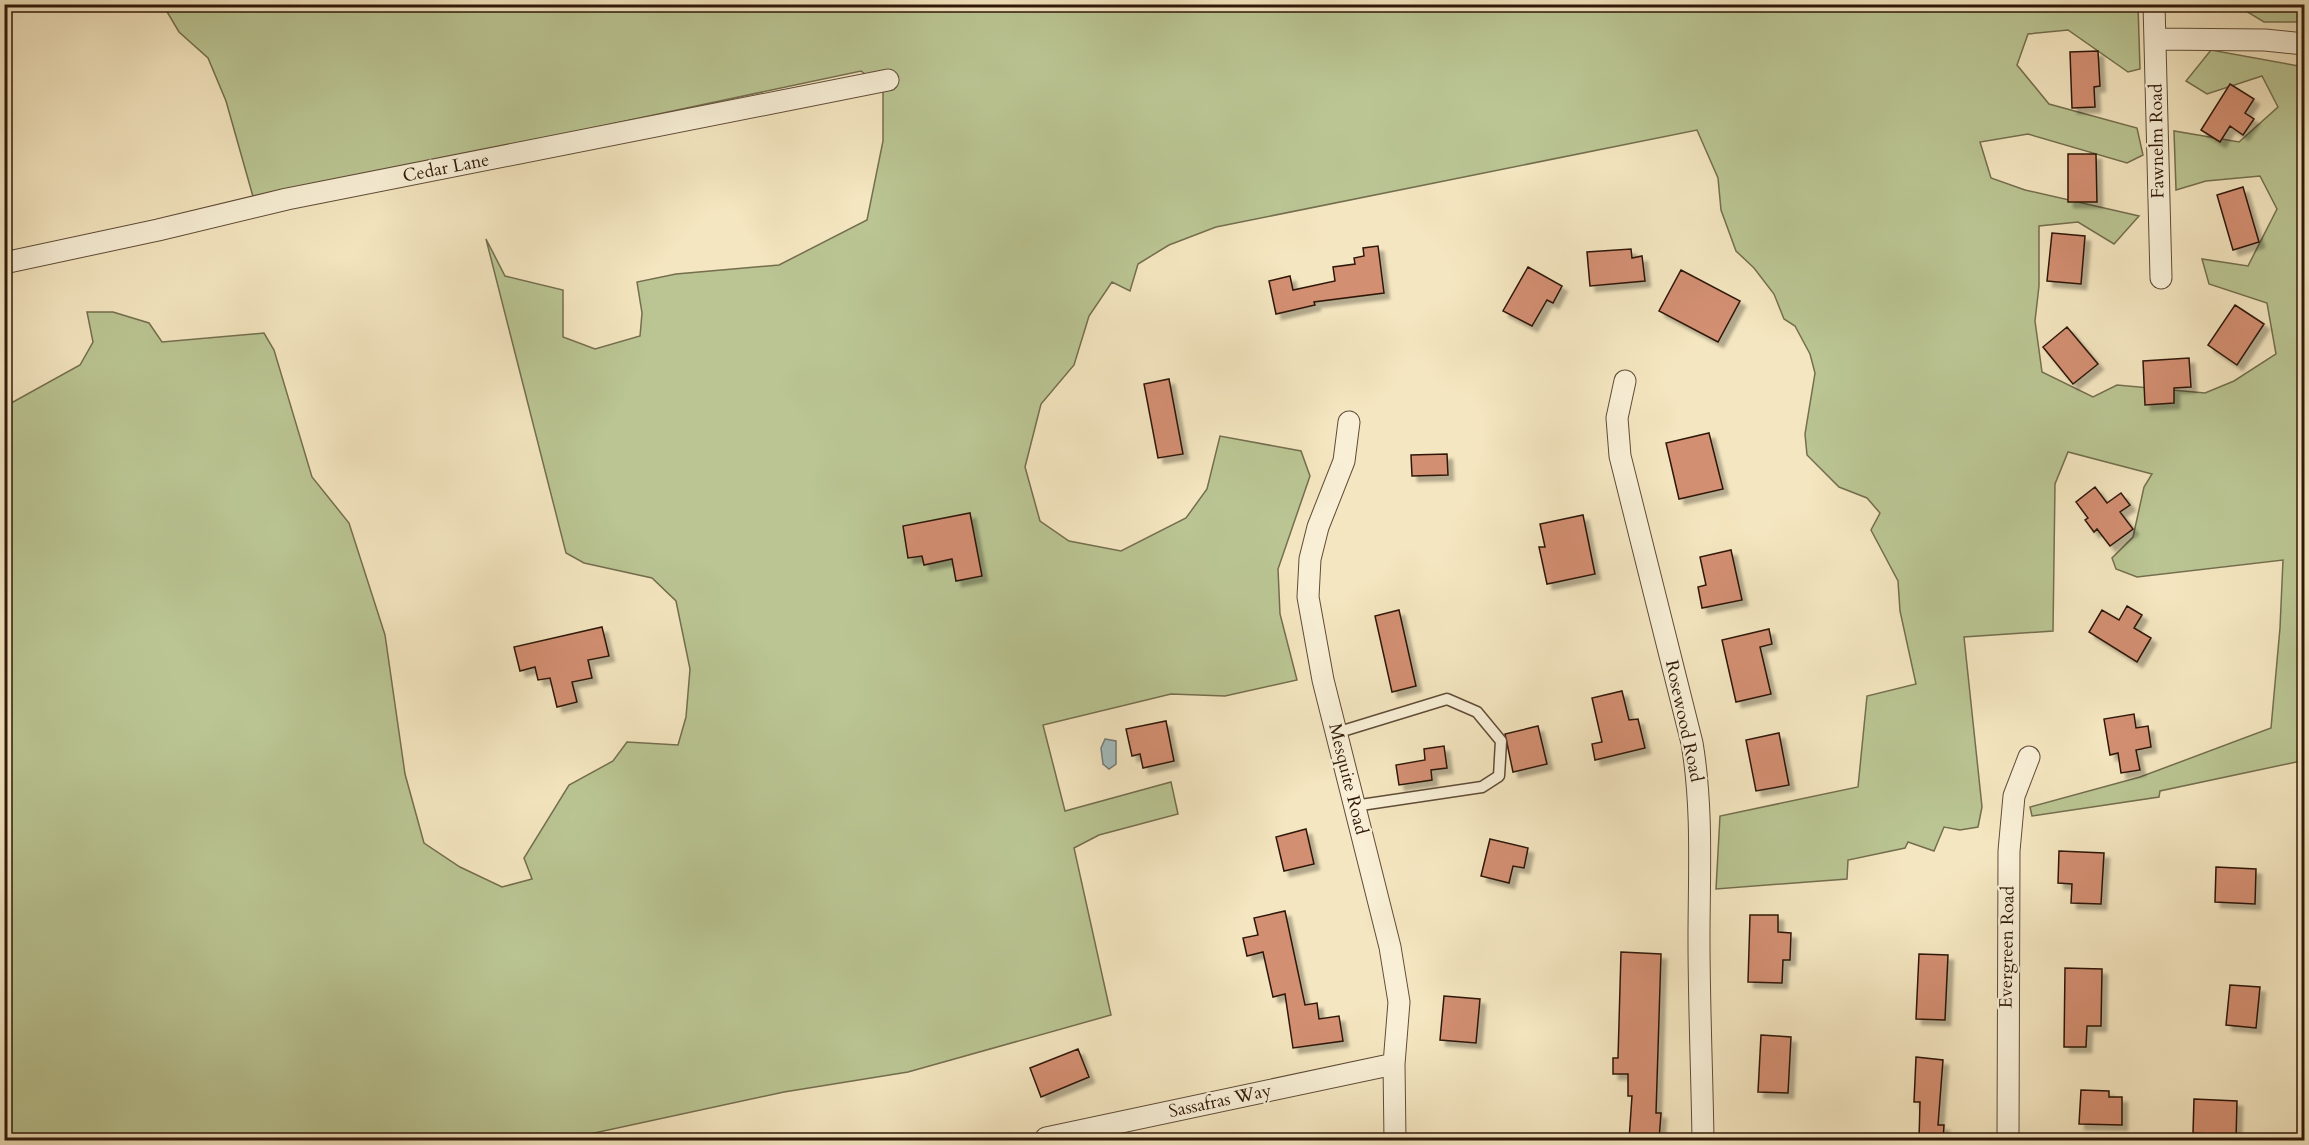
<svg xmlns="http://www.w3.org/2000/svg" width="2309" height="1145" font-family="Cardo,serif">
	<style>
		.green { fill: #bac593; stroke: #746e4e; stroke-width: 1.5 }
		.water { fill: #a2bcbe; stroke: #747a76; stroke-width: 1.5 }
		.building { fill: #d38f72; stroke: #2f1809; stroke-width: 1.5; filter: url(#shadow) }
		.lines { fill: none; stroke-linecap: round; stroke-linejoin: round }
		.lane-casing { stroke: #604c37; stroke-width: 13 }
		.street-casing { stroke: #604c37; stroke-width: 23 }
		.lane { stroke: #f8efd6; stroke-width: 10 }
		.street { stroke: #f8efd6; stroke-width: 21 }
		.labels { text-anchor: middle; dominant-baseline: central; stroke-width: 4.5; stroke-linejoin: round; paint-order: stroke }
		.street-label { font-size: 18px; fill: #2f1809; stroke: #f8efd6 }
	</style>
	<defs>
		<filter id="shadow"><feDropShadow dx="5.5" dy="5.5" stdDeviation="1.5" flood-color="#0004"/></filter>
	</defs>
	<rect width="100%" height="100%" fill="#f4e6c0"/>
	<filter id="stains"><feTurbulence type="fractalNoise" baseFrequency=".00333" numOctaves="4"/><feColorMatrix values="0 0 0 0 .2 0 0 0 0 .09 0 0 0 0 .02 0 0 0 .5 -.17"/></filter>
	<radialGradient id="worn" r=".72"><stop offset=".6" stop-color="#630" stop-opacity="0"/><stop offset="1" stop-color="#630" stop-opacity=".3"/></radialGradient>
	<path class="green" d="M163,5h1975l2,64 -12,3 -60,-42 -40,4 -11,31 32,39 88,24 6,27 -16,8 -99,-29 -48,8 11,36 34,12 114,26 -25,28 -36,-22 -39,4v60l-4,35 7,51 51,25 24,-12 88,8 29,-12 42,-27 -9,-51 -58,-19 -7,-25 46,7 29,-57 -17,-33 -54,5 -30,9 -2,-59 65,11 39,-35 -16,-31 -55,18 -21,-13 25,-31 93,17v655l-3,39 -141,30 -1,6 -127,19 -2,-9 110,-30 131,-49 9,-100 3,-68 -146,17 -21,-8 -4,-11 21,-21 11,-50 8,-13 -84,-22 -13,32 -2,147 -89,6 18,170 -4,20 -18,3 -16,-3 -10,24 -26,-9 -3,6 -57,12 -1,19 -131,10 4,-73 138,-29 9,-91 49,-12 -16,-73 -2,-30 -27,-51 9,-17 -13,-15 -28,-11 -32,-32 -2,-21 10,-61 -5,-19 -15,-28 -11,-7 -10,-25 -20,-26 -18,-17 -15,-41 -3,-32 -21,-48 -481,97 -47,18 -31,19 -8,27 -18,-9 -23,34 -15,49 -33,39 -16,63 15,54 29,20 52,10 65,-33 21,-29 13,-53 81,15 9,25 -32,93 2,45 17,66 -72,16 -54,-2 -128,31 22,86 106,-29 7,32 -79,21 -25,13 37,167 -203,57 -124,20 -222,48h-557l-1,-733 76,-42 13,-23 -6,-30h26l36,11 13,19 102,-9 10,17 38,127 37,46 36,112 20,139 19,69 36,24 42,20 30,-8 -8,-21 45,-73 44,-24 14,-19 51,3 8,-28 4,-48 -14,-68 -24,-23 -68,-15 -18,-10 -80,-314 19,37 58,14v47l32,12 45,-13 2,-23 -5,-31 39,-8 103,-9 88,-45 16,-79v-53l-22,-17 -607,129 -28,-99 -18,-43 -29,-26z
		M2236,5h68v17h-40z"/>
	<path class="water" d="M1105,739l11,2v23l-7,5 -6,-5 -2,-16z"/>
	<path class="building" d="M2098,51l2,35 -6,1 1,20 -23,1 -2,-56z
		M2230,84l24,15 -9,14 9,6 -11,16 -13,-9 -10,16 -19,-12z
		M2068,154h28l1,48h-29z
		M2243,187l16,55 -26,8 -16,-55z
		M2052,233l33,3 -4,48 -34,-3z
		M1378,246l6,47 -70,9 1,3 -39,9 -7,-33 21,-5 3,14 42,-9 -2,-14 22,-3 -1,-6 10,-2 -1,-8z
		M1631,249l1,9 10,-2 3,25 -55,5 -3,-34z
		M1528,267l34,19 -9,17 -6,-3 -15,26 -29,-15z
		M1681,270l59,31 -22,41 -59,-31z
		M2235,305l29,19 -27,41 -29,-20z
		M2067,327l31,37 -25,20 -30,-37z
		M2189,358l2,29 -17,1v15l-29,2 -2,-44z
		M1169,379l14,75 -25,4 -14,-74z
		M1709,433l14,56 -44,10 -13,-56z
		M1447,454l1,21 -36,1 -1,-21z
		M2095,487l12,16 14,-10 9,12 -10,7 13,17 -23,17 -13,-17 -3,3 -9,-12 3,-2 -12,-16z
		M970,513l12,63 -26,5 -4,-22 -28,6 -2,-9 -14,2 -5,-32z
		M1583,515l12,59 -48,10 -8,-37h6l-5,-23z
		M1731,550l11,50 -40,8 -4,-21 8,-2 -6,-28z
		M2127,606l15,9 -8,13 17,10 -14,24 -48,-30 13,-22 17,10z
		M1399,610l17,76 -24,6 -17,-76z
		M602,627l7,29 -21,4 4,18 -20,4 5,20 -20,5 -7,-29 -12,2 -3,-13 -15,4 -6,-24z
		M1769,629l3,15 -12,3 11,47 -35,8 -14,-62z
		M1622,691l7,29 9,-1 7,29 -50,12 -3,-16 10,-2 -10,-44z
		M2134,714l2,14 12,-2 3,21 -15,3 4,20 -19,3 -3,-20 -8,2 -6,-36z
		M1166,721l8,40 -31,7 -3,-14 -8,2 -6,-27z
		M1538,726l9,38 -34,8 -8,-38z
		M1779,733l10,52 -33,6 -10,-51z
		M1444,746l3,22 -16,2 1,10 -33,5 -3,-20 29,-5 -1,-11z
		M1306,829l8,35 -30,7 -8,-34z
		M1490,839l38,9 -4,20 -11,-2 -4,17 -28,-7z
		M2059,851l45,2 -3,51 -30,-1 1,-19 -14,-1z
		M2216,867l40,2 -1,35 -40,-2z
		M1285,911l20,94 12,-2 2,16 20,-3 4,25 -50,7 -8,-54 -12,3 -10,-45 -16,4 -4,-18 15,-3 -4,-17z
		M1750,915h28v17l13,1 -1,27h-7l-1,23 -34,-1z
		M1621,952l40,2 -5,159h5l-2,27h-30l3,-44h-4v-22h-15v-16h5z
		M1919,954l29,1 -3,65 -29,-1z
		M2065,968l37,1 -1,57h-14l-1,21h-22z
		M2230,985l30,2 -4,41 -30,-3z
		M1444,996l36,3 -4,44 -36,-3z
		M1761,1035l30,2 -3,56 -30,-1z
		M1078,1049l11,28 -48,20 -11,-29z
		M1916,1057l27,3 -5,65h6l-1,15h-24l1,-38h-6z
		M2081,1090l28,1v6h13v28l-43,-1z
		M2194,1099l43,2 -1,39h-29v-6l-14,-1z"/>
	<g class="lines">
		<defs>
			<path id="lane" d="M1336,733l111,-34 30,13 24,29 -2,35 -17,11 -128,19"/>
			<path id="street" d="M2154,4l7,274
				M2155,39l110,1 39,4
				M4,263l154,-33 129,-31 601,-119
				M1625,381l-8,37 3,38 72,287c11,66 7,130 7,196 0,67 3,134 4,201
				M1349,422l-5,39 -26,66 -8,32 -2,38 15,83 67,267 9,55 -5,62 1,76
				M1046,1138l348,-74
				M2008,1140l1,-289 5,-55 15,-39"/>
		</defs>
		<use href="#lane" class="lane-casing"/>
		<use href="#street" class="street-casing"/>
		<use href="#lane" class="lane"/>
		<use href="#street" class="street"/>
	</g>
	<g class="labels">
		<g class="street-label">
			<text transform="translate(2157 141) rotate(-91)">Fawnelm Road</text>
			<text transform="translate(446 168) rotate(-11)">Cedar Lane</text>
			<text transform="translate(1684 721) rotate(78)">Rosewood Road</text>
			<text transform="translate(1348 779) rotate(76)">Mesquite Road</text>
			<text transform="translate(2007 947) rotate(-89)">Evergreen Road</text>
			<text transform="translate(1220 1101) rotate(-12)">Sassafras Way</text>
		</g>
	</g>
	<rect width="2309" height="1145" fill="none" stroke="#f4e6c0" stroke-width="24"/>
	<rect x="6" y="6" width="2297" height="1133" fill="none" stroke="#2f1809" stroke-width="3"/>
	<rect x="12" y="12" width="2285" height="1121" fill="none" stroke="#2f1809" stroke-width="1.5"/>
	<rect width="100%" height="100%" filter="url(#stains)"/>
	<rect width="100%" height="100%" fill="url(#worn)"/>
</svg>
